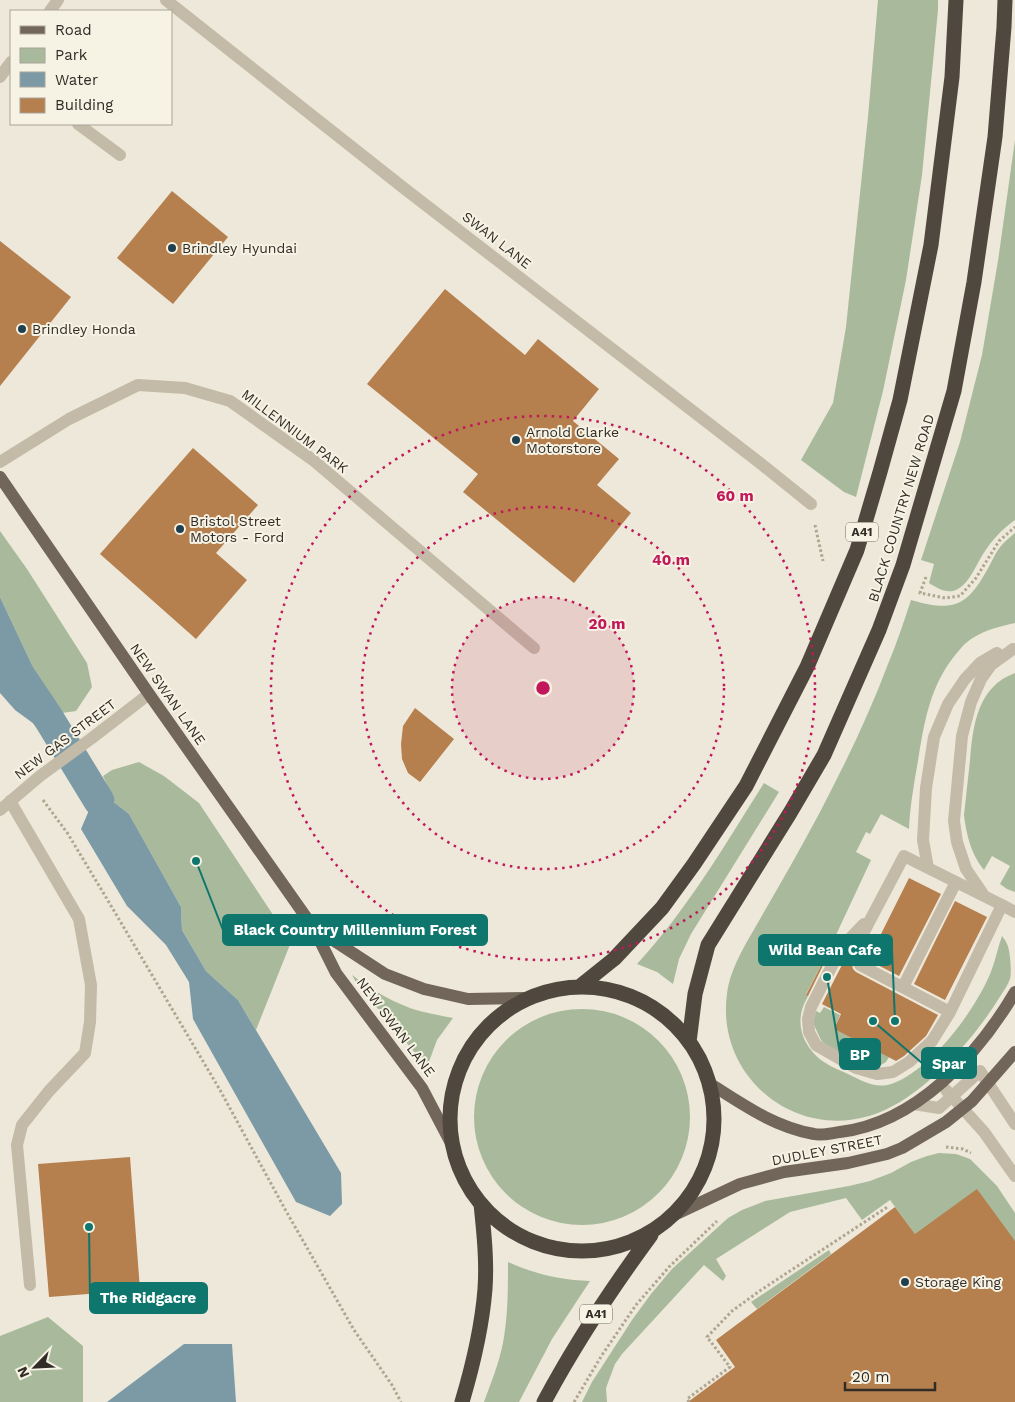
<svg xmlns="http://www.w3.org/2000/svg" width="1015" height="1402" font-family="'Work Sans',sans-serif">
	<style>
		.green { fill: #a8ba9b }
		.water { fill: #7c9aa6 }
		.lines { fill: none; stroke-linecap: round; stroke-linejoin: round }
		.canal { stroke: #7c9aa6; stroke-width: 31 }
		.building { fill: #b57f4e }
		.path { stroke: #afa591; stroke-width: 3; stroke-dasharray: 2.5 2.5; stroke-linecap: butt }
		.minor { stroke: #c3baa7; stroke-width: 12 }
		.major { stroke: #716659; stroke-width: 12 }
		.highway { stroke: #50483e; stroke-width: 15 }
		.ring { fill: none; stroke: #c2185b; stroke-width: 2.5; stroke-dasharray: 2.5 5 }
		.poi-dot { fill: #213f4c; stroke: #f6f2e4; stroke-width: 2 }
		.labels { text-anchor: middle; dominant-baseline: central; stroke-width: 4; stroke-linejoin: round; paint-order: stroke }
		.shield { fill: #f6f2e4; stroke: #6c675f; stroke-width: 1 }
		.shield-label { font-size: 12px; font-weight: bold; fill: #312c26 }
		.street-label { font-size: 14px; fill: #312c26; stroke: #f6f2e4 }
		.poi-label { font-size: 14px; fill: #312c26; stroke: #f6f2e4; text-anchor: start }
		.centre { fill: #c2185b; stroke: #f6f2e4; stroke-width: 2.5 }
		.ring-label { font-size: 15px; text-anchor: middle; font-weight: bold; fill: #c2185b; stroke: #f6f2e4; stroke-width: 4; stroke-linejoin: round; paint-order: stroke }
		.leader { fill: none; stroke: #0f766e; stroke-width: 2 }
		.callout-dot { fill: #0f766e; stroke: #f6f2e4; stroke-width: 2 }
		.callout { fill: #0f766e; stroke: #0f766e; stroke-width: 2 }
		.callout-label { font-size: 15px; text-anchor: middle; font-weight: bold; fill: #fff }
	</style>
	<rect width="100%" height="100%" fill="#ede8d9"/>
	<path class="green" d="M878,0h60v10l-16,165 -16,105 -23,111 -27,106 -12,-5 -43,-32 32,-57 13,-76 22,-210z
		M1015,140v380c-13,9 -23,20 -32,34 -7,11 -13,28 -25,35 -10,6 -21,-1 -29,-6l5,-19 -13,-4 39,-118 22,-87 16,-94z
		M0,531l27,38 60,94 5,24 -16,24 -21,3 -55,-117z
		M1015,533v90c-18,4 -35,8 -49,20 -4,3 -7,8 -10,11 -26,31 -32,69 -38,107 -4,23 -8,45 -9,68l-28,-15 -11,20 -4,-2 -10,20 15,8 -43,92 -22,42 2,2c-2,4 -5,9 -6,14 -6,21 6,41 22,52 7,5 16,8 24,12 14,7 27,15 43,10 40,-13 87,-77 101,-115 4,-11 6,-22 10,-33 2,3 4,5 5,8 3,5 5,29 3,35 -2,6 -6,11 -9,16 -13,21 -27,40 -44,58 -24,26 -54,53 -88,63 -78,23 -153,-42 -142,-122 3,-28 24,-58 37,-82 19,-33 38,-66 56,-100 25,-48 49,-97 68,-148 9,-21 16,-43 23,-64 41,12 56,7 76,-30 5,-8 8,-17 14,-24 4,-5 9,-9 14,-13z
		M1015,673v219l-8,-3 -7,-5 10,-18 -18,-10 -8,14c-13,-15 -18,-37 -20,-55 2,-18 4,-36 6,-55 3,-34 7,-73 45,-87z
		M139,762l25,14 35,27 92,139 -35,88 -18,-30 -32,-29 -24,-41 -1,-23 -52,-93 -14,-11 -12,-27 9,-6z
		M764,783l15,9 -88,142 -12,25 -6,25 -16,-12 -20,-8c50,-54 88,-119 127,-181z
		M352,975c18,14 37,25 58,33 14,5 29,7 43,10l-16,22 -10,27 -70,-83z
		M824,1007l16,8 -6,14 55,28 -3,5 -5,3 -13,2 -41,-21 -6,-6 -8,-17 3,-12 4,2z
		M474 1117a108 108 0 1 1 216 0a108 108 0 1 1-216 0Z
		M939,1153l17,1 14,5 27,27 18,27v28l-100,-7 -25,-34 -28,20 -16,-22 -56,14 -74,47 10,17 -3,5 -19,-16 -82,89 -7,10 -9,24 1,14h-25l10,-20 40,-62 19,-26 21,-25 56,-51 14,-8 23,-9 84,-15 21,-5 21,-8 20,-11 16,-6z
		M829,1250l2,4 -74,55 -6,-7z
		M508,1262c26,12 53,18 82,19l-38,58 -33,63h-35c7,-19 15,-39 19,-59 5,-27 5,-54 5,-81z
		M48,1317l35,29v56h-83v-66z"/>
	<path class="water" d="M0,597l55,117 -14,15 -26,-19 -15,-17z
		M115,803l14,11 52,93 1,23 24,41 32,29 103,173 1,31 -12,12 -34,-14 -103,-183 -4,-37 -23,-37 -39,-39 -46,-77 9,-21z
		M184,1344h48l4,58h-129z"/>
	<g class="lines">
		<path class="canal" d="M0,646l49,73 50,82"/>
	</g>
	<path class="building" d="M172,191l56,46 -55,67 -56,-46z
		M0,241l71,56 -71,89z
		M445,289l80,66 13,-16 61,50 -26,32 46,38 -22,26 34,28 -57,70 -111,-91 15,-18 -111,-90z
		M193,448l65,57 -42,48 31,27 -51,59 -96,-85z
		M415,708l39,31 -34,43 -12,-9 -6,-14 -1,-15 2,-18z
		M909,878l32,16 -42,82 -31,-16z
		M955,901l32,16 -42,83 -31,-16z
		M828,952l1,1 -21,43 -2,-1z
		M844,961l8,4 1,4 3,3 82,43 -12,21 -22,20 -8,5 -62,-32 7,-15 -19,-10z
		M130,1157l10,133 -91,7 -11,-133z
		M977,1189l38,52v161h-327l47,-35 -19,-27 179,-133 20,27z"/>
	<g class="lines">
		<path class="path" d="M815,525l8,36
			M926,577l-6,16 25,5 15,-2 16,-18 23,-37 16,-14
			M43,800l25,34 39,65 113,191 66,121 68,119 38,55 9,17
			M946,1147l17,2 8,4
			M574,1402l28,-47 34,-50 33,-38 48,-46
			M689,1402l-2,-3 43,-32 -23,-30 25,-26 29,-21 128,-84"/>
		<path class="minor" d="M166,0l239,189 355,274 51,41
			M50,11l8,-11
			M0,77l11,-15
			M78,124l42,31
			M0,462l69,-43 69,-34 47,3 45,13 83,59 221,188
			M10,801l69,118 12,66 -1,37 -5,31 -36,38 -27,34 -5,20 13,140
			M0,810l40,-34 52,-38 57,-44
			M928,868l-5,-28 3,-52 8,-51 14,-33 17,-25 15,-16 17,-10
			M983,894l-17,-25 -9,-27 -3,-21 8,-85 9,-34 10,-23 10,-14 22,-16
			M1002,905l-52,107 -90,-47 -2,-22 46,-87 98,49 13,7
			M864,924l-23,24 -30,59 -3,12 1,13 7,13 40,23 21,6 16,-2 16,-10 23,-21 18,-29
			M903,987l53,-105
			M946,1090l38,42 31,44
			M914,1104l25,4 41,-37 35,53"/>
		<path class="major" d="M0,477l149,217 164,233 23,46 86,115 31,59
			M313,927l72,47 39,15 44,10 61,-1
			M709,1083c33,21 65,44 105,51 8,2 18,-1 26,-2 76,-9 138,-77 175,-140
			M674,1215l66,-31 44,-12 64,-9 39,-9 15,-6 44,-26 26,-21 43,-49"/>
		<path class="highway" d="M579,987l35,-28 48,-51 32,-44 52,-78 61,-119 50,-117 23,-78 20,-72 31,-155 21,-168 4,-77
			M450 1119a132 132 0 1 1 264 0a132 132 0 1 1-264 0Z
			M689,1042l6,-48 13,-49 82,-132 34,-58 55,-125 24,-65 51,-174 20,-109 21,-145 9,-110 1,-27
			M462,1402c11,-37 20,-75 23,-113 2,-28 -1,-56 -4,-85
			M544,1402c31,-58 68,-114 107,-167"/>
	</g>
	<circle cx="543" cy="688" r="91" fill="#c2185b" fill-opacity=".12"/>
	<g class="ring">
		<circle cx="543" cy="688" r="91"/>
		<circle cx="543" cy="688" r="181"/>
		<circle cx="543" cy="688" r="272"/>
	</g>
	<g class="poi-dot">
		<circle cx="172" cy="248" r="5"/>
		<circle cx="22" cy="329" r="5"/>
		<circle cx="516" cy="440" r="5"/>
		<circle cx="180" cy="529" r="5"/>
		<circle cx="905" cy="1282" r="5"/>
	</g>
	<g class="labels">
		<g class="shield">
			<rect x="846" y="522.5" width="32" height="19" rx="4"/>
			<rect x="580" y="1304.5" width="32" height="19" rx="4"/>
		</g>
		<g class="shield-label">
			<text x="862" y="532">A41</text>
			<text x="596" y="1314">A41</text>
		</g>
		<g class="street-label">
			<text transform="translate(497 240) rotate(38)">SWAN LANE</text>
			<text transform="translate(295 431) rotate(37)">MILLENNIUM PARK</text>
			<text transform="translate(901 508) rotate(-73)">BLACK COUNTRY NEW ROAD</text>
			<text transform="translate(168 694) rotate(55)">NEW SWAN LANE</text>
			<text transform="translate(65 739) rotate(-37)">NEW GAS STREET</text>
			<text transform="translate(396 1027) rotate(53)">NEW SWAN LANE</text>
			<text transform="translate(827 1150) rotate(-11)">DUDLEY STREET</text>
		</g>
		<g class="poi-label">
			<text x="182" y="248">Brindley Hyundai</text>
			<text x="32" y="329">Brindley Honda</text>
			<text x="526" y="432">Arnold Clarke<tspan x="526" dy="16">Motorstore</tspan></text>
			<text x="190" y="521">Bristol Street<tspan x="190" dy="16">Motors - Ford</tspan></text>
			<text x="915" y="1282">Storage King</text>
		</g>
	</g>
	<circle cx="543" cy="688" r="8" class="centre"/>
	<g class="ring-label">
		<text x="735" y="501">60 m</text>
		<text x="671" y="565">40 m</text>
		<text x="607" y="629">20 m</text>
	</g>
	<path class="leader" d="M196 861L223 930M895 1021L892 950M827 977L840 1054M873 1021L922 1063M89 1227L90 1298"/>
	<g class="callout-dot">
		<circle cx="196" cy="861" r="5"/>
		<circle cx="895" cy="1021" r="5"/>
		<circle cx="827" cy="977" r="5"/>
		<circle cx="873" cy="1021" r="5"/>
		<circle cx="89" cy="1227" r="5"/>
	</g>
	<g class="callout">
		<rect x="223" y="915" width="264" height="30" rx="5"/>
		<rect x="759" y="935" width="133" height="30" rx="5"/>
		<rect x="840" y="1039" width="40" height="30" rx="5"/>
		<rect x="922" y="1048" width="54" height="30" rx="5"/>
		<rect x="90" y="1283" width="117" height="30" rx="5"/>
	</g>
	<g class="callout-label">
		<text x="355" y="935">Black Country Millennium Forest</text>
		<text x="825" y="955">Wild Bean Cafe</text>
		<text x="860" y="1060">BP</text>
		<text x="949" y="1069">Spar</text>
		<text x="148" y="1303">The Ridgacre</text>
	</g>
	<rect x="10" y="10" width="162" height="115" fill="#f6f2e4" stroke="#a7a398"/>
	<rect x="20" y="26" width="25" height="8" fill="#716659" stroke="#a7a398"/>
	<text x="55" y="35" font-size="15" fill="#312c26">Road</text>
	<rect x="20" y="48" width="25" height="15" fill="#a8ba9b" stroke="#a7a398"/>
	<text x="55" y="60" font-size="15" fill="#312c26">Park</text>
	<rect x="20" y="72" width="25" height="15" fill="#7c9aa6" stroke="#a7a398"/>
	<text x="55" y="85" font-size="15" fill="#312c26">Water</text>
	<rect x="20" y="98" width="25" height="15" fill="#b57f4e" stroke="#a7a398"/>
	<text x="55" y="110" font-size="15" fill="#312c26">Building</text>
	<g transform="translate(35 1367) rotate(246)" stroke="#f6f2e4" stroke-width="4" paint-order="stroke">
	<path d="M0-4L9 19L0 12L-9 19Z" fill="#312c26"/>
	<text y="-8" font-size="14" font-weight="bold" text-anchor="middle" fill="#312c26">N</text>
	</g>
	<path d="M845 1382v8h90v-8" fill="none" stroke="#312c26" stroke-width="2.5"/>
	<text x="852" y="1382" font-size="15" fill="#312c26" stroke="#f6f2e4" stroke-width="4" paint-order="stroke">20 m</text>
</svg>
